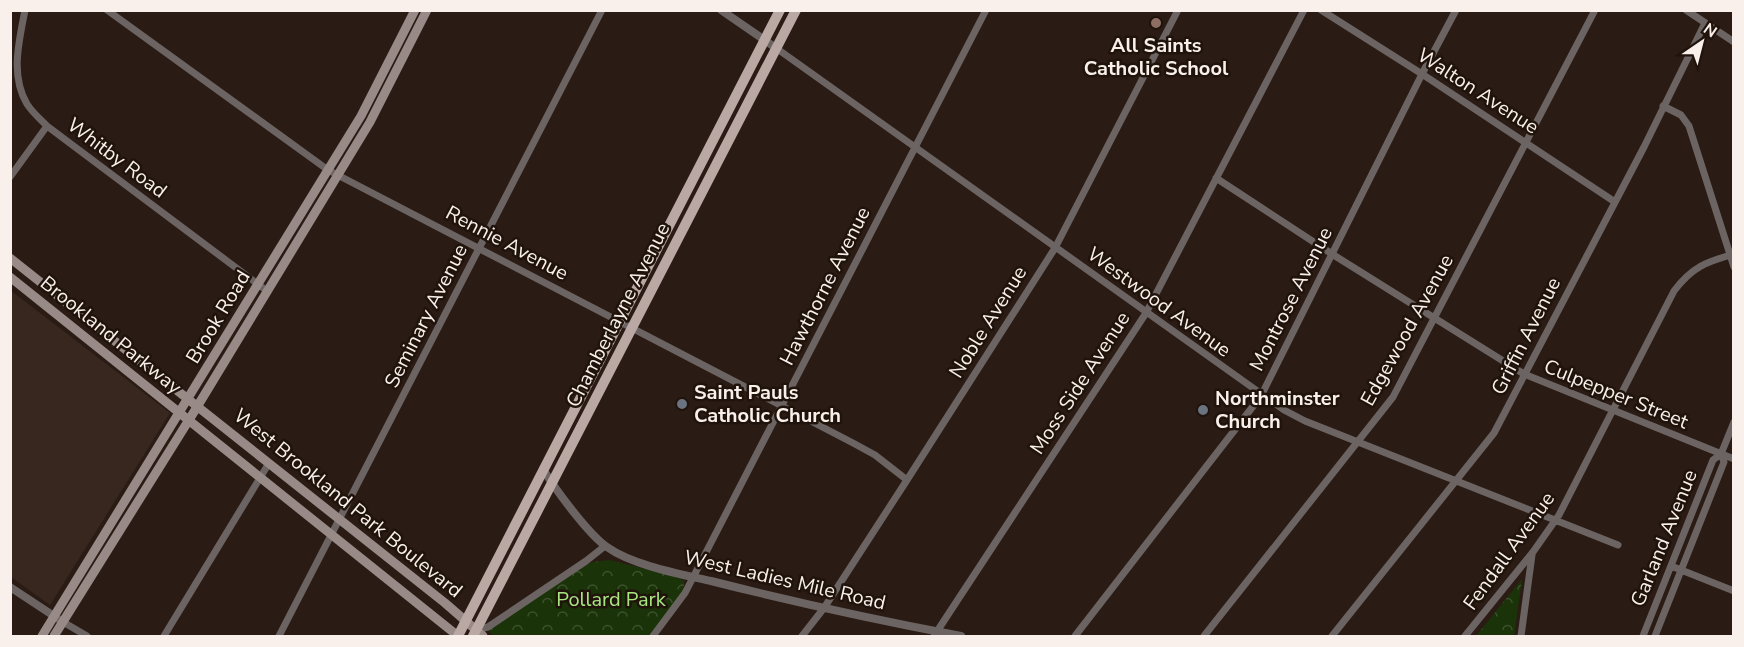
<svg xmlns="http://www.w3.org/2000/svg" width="1744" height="647" font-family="'Nunito Sans',sans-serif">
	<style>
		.medical { fill: #37271e }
		.forest { fill: url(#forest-crowns) }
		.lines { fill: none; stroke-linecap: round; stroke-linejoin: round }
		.minor { stroke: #6c6462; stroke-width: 7 }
		.tertiary { stroke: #6c6462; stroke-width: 8 }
		.secondary { stroke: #988a87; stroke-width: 9 }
		.primary { stroke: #baa8a4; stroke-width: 10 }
		.education-dot { fill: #8d6e63; stroke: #20130c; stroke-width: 2 }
		.worship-dot { fill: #6b7280; stroke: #20130c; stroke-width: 2 }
		.labels { text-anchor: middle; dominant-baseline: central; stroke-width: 5; stroke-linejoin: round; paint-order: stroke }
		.poi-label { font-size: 20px; font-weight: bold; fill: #f9f0eb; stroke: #20130c; text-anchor: start }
		.street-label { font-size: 20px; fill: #f9f0eb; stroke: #20130c }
		.park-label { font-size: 20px; fill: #a8e682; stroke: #20130c }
	</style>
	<defs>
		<pattern id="forest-crowns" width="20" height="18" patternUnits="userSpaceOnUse" patternTransform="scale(1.5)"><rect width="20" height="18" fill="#1a3308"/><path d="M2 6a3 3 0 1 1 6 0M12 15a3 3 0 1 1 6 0" fill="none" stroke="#3c512c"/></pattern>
	</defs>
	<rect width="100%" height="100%" fill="#2a1c15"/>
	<path class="medical" d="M10,290l160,123 -120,192 -39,-28z"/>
	<path class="forest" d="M609,560l69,17 6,4c3,14 -26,44 -35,55h-155l-5,-5 3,-4 93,-62 8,-3z
		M1522,579l-8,57h-38z"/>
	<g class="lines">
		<path class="minor" d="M25,10c-6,32 -15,65 2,94 5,8 13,15 20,22l220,165
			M107,10l221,160 525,273 22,12 32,25
			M1321,10l101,64 193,128
			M1686,10l48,32
			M776,48l508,362 21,11 313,124
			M1663,106l18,9 8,11 45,141
			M10,177l37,-51
			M1216,178l116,76 192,120 210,85
			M1721,454l13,-32
			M1671,566l63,25
			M63,622l24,14
			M476,630l12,-3 98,-66 19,-15
			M164,636l105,-173
			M279,636l323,-626
			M653,636l32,-43 301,-583
			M802,636l22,-28 83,-128 148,-232 123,-238
			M934,636l212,-323 158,-303
			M1075,636l186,-240 161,-322 34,-64
			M1204,636l189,-239 202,-387
			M1332,636l162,-203 150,-286 61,-124
			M1465,636l68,-84 26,-37 115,-224c18,-24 32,-29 60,-37
			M1521,636l11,-81
			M1643,636l70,-176 8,-6 3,8 -69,174"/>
		<path class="tertiary" d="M721,10l55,38
			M543,469c12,20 46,66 64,78 25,18 73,27 104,34 83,21 166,39 250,55
			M10,587l53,35"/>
		<path class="secondary" d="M10,258l435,345 38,33
			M10,277l448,359
			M42,636l319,-520 54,-106
			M54,636l143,-229 173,-285 57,-112"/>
		<path class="primary" d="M458,636l322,-626
			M473,636l323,-626"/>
	</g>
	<circle class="education-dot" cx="1156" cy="23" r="6"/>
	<g class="worship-dot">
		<circle cx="682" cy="404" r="6"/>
		<circle cx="1203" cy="410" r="6"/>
	</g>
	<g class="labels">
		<g class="poi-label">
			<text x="1156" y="45" text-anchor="middle">All Saints<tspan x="1156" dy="23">Catholic School</tspan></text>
			<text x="694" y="392">Saint Pauls<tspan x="694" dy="23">Catholic Church</tspan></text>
			<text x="1215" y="398">Northminster<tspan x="1215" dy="23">Church</tspan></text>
		</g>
		<g class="street-label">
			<text transform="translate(1478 91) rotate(33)">Walton Avenue</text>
			<text transform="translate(117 158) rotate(37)">Whitby Road</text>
			<text transform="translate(507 243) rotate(28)">Rennie Avenue</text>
			<text transform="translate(825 286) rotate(-63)">Hawthorne Avenue</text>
			<text transform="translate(1291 299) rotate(-63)">Montrose Avenue</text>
			<text transform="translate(1159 302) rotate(36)">Westwood Avenue</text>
			<text transform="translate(618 315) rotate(-63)">Chamberlayne Avenue</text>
			<text transform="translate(426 316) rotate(-63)">Seminary Avenue</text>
			<text transform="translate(218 317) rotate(-59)">Brook Road</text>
			<text transform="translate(988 322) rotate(-58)">Noble Avenue</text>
			<text transform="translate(1407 330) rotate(-61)">Edgewood Avenue</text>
			<text transform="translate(111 335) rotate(39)">Brookland Parkway</text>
			<text transform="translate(1526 336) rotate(-63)">Griffin Avenue</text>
			<text transform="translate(1080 383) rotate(-57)">Moss Side Avenue</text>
			<text transform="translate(1616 394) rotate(22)">Culpepper Street</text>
			<text transform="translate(348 503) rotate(39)">West Brookland Park Boulevard</text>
			<text transform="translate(1664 538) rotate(-68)">Garland Avenue</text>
			<text transform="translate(1509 551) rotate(-54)">Fendall Avenue</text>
			<text transform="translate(785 580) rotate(13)">West Ladies Mile Road</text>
		</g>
		<g class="park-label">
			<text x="611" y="599">Pollard Park</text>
		</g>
	</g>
	<rect width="1744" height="647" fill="none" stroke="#f9f0eb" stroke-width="24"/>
	<g transform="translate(1702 42) rotate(35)" stroke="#20130c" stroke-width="4.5" paint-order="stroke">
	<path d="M0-4.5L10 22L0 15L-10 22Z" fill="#f9f0eb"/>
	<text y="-9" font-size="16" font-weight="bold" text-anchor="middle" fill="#f9f0eb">N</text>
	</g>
</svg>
